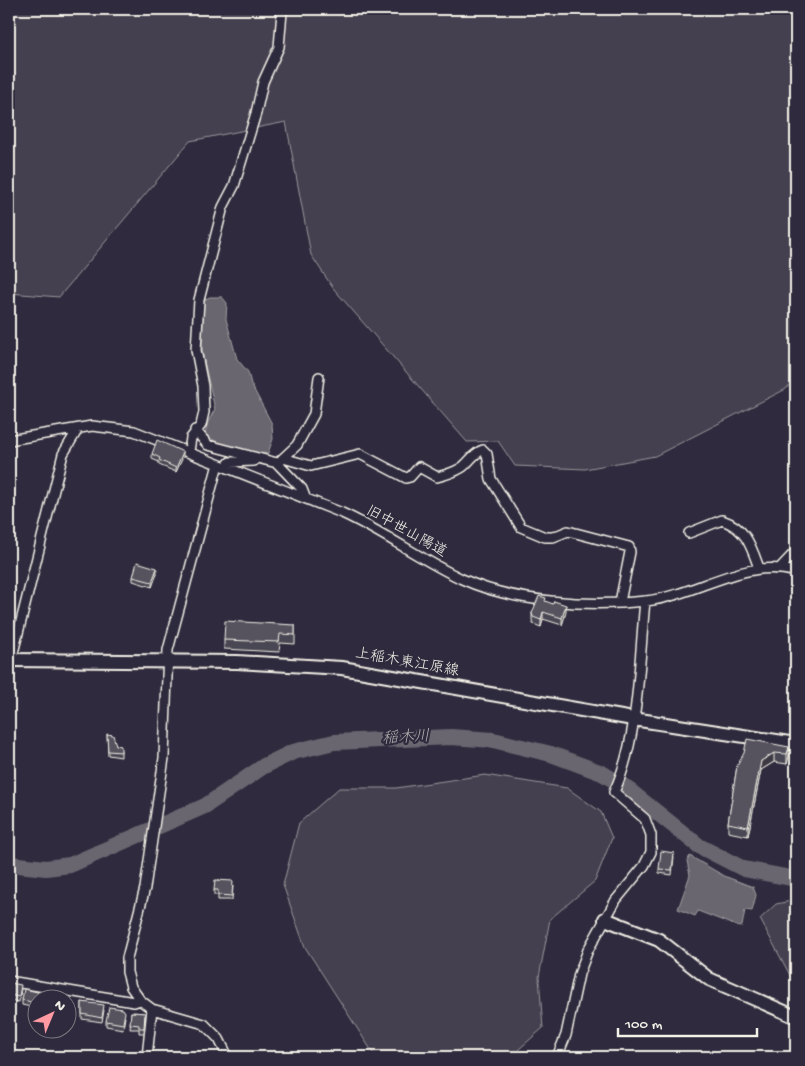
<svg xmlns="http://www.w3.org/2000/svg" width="805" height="1066" font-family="'Gochi Hand','Klee One',sans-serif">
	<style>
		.green { fill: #454050; stroke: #9c989c }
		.water { fill: #6a6670; stroke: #a19ea0 }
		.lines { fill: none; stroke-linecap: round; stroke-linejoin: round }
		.river { stroke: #6a6670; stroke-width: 16 }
		.street-casing { stroke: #f4f1e8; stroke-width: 12 }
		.secondary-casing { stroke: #f4f1e8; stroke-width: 16 }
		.street { stroke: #2f2a3d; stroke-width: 9 }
		.secondary { stroke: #2f2a3d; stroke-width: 12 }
		.wall { fill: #4a4752; stroke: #f4f1e8 }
		.shaded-wall { fill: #3c3942; stroke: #f4f1e8 }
		.building { fill: #56525f; stroke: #f4f1e8 }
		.labels { text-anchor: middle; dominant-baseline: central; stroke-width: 4.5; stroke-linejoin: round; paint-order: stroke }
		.street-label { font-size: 15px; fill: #f4f1e8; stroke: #2f2a3d }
		.water-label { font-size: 16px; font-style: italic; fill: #b6b2b2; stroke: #2f2a3d }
	</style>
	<rect width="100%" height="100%" fill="#2f2a3d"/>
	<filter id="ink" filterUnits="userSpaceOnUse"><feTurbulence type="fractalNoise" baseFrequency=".02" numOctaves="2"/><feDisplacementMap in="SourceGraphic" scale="10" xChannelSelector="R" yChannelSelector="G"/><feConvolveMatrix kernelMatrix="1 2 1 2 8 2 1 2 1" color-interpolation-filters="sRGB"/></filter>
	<g filter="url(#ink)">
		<path class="green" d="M9,9h787v368l-10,12 -131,67 -70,13 -70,-3 -17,-25 -31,1 -134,-154 -22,-33 -25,-133 -96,19 -131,156 -50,-4z
			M485,775l82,13 34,24 11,26 -17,43 -45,38 -11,58 4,51 -33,29h-132l-5,-4 -68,-106 -22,-62 16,-62 40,-35h57z
			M796,900v78l-4,1 -32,-60 16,-15z"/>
		<path class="water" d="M210,297h12l5,6 -1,16 11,40 11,13 3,12 21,40 1,15 -5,14c-19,3 -48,-6 -63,-19l3,-12 7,-13 -13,-57 1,-52z
			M690,856l34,20 29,11 3,8 -4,16 -7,-1 -3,16 -3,1 -41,-16 -3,5 -17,-7 12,-34 -3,-14z"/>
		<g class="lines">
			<path class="river" d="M9,864l37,4 24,-3 135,-59 59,-40 29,-14 41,-10 117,-5 42,3 58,14 51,19 23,14 74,59 45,23 52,10"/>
			<defs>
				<path id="street" d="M195,430l13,15 69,18 25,26 3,8
					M9,440l83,-14 42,5 208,82c42,19 79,47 120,66 52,24 128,28 184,22 52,-6 97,-44 150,-29
					M189,451l2,-13 10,-13 3,-13 -1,-26 -7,-36 3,-50 24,-93 11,-21 22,-73 7,-31 16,-35 3,-35
					M283,458l28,8 49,-12 46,24 4,-1 9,-10 18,10c8,-2 16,-4 24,-9 8,-5 12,-15 22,-18l4,4 4,25 30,48 24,10h8l15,-6 61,16 1,5 -10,50
					M279,462l18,-17 17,-31 5,-37
					M218,464l-50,186 -4,108 -19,130 -18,70v14l4,15 9,13 12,9 52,15 15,15 9,18
					M226,467l4,-5 24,-1
					M689,533l33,-13c24,8 29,26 37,48
					M780,568l16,-17
					M11,661l52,-207 15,-25
					M9,981l125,21 6,-2
					M147,1057l5,-48
					M557,1057l9,-22 13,-61 9,-24 28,-50 28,-34 7,-14v-17l-6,-16 -31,-27c25,-53 25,-132 31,-191"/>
				<path id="secondary" d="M9,660l228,2 105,6 291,51 163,25
					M605,919l54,21 50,39 87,38"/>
			</defs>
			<use href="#street" class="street-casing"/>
			<use href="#secondary" class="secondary-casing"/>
			<use href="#street" class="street"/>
			<use href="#secondary" class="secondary"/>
		</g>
		<path class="wall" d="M152,454l31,3 -7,15 -17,-7v-3l-7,-3z
			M157,573l-5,14 -19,-6v-4z
			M546,602l20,10 -4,13 -19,-6 -2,8 -8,-3 -1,-4v-7z
			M295,625v19l-15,-1 -1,9 -55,-3v-9z
			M107,734l14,16v7l-13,-2z
			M789,747v9l-2,8 -13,-2 -13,8 -13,66 -20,-4v-9l9,-57z
			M674,857l-2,18 -13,-2v-4z
			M233,886l-1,14h-14v-5h-4v-5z
			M9,989h12l-2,13 -10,-2z
			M38,997l-2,11 -14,-3v-5z
			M82,1002l22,8 -2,12 -20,-3z
			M131,1012l14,1 -1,20h-5v-4h-9z
			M125,1017l-2,12 -17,-3v-5z"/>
		<path class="shaded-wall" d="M183,452v5l-7,15v-4z
			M157,568v5l-5,14v-5z
			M566,605v7l-4,13v-7z
			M543,612v7l-2,8v-7z
			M789,747v9l-2,8v-10z
			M774,753v9l-13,8 -13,66v-9l13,-66z"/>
		<path class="building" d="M157,440l26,12 -7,16 -17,-8 1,-2 -8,-4z
			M137,562l20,6 -5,14 -19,-5z
			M539,596l7,2 -1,3 8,3 1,-3 12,4 -4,13 -19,-6 -2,8 -8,-3 -1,-4z
			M225,621l70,4v10l-15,-1 -1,8 -55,-2z
			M107,734l6,1 3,10 5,1v6l-13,-1z
			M747,739l42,8 -2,7 -13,-1 -13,8 -13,66 -20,-4 9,-57 7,-13z
			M661,851l13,2 -2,17 -13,-1z
			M215,880l18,1 -1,15 -14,-1v-5h-4z
			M10,983l11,2 -2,12 -10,-2z
			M24,989l14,3 -2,11 -14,-3z
			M43,994l15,2v2h-16z
			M82,1002l22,3 -2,13 -20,-4z
			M109,1007l14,2 2,3 -2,12 -17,-3z
			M131,1012l14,1 -1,15h-5v-3l-9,-1z"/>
	</g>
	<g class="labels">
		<g class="street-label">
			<text transform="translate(406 532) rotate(29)">旧中世山陽道</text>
			<text transform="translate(407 663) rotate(10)">上稲木東江原線</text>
		</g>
		<g class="water-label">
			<text transform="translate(406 739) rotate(-3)">稲木川</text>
		</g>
	</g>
	<rect width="805" height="1066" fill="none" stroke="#2f2a3d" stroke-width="30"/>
	<rect x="15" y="15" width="775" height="1036" fill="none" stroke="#f4f1e8" stroke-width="2" filter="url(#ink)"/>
	<g transform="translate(52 1014) rotate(44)"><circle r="24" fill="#2f2a3d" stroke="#7e7a81"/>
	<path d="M0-4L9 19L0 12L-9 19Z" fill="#ff9aa2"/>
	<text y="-8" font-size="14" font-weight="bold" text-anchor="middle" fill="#f4f1e8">N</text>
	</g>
	<path d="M618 1028v8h139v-8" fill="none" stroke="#f4f1e8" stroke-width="2.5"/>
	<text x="625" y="1028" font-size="15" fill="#f4f1e8" stroke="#2f2a3d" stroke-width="4" paint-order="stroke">100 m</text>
</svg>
